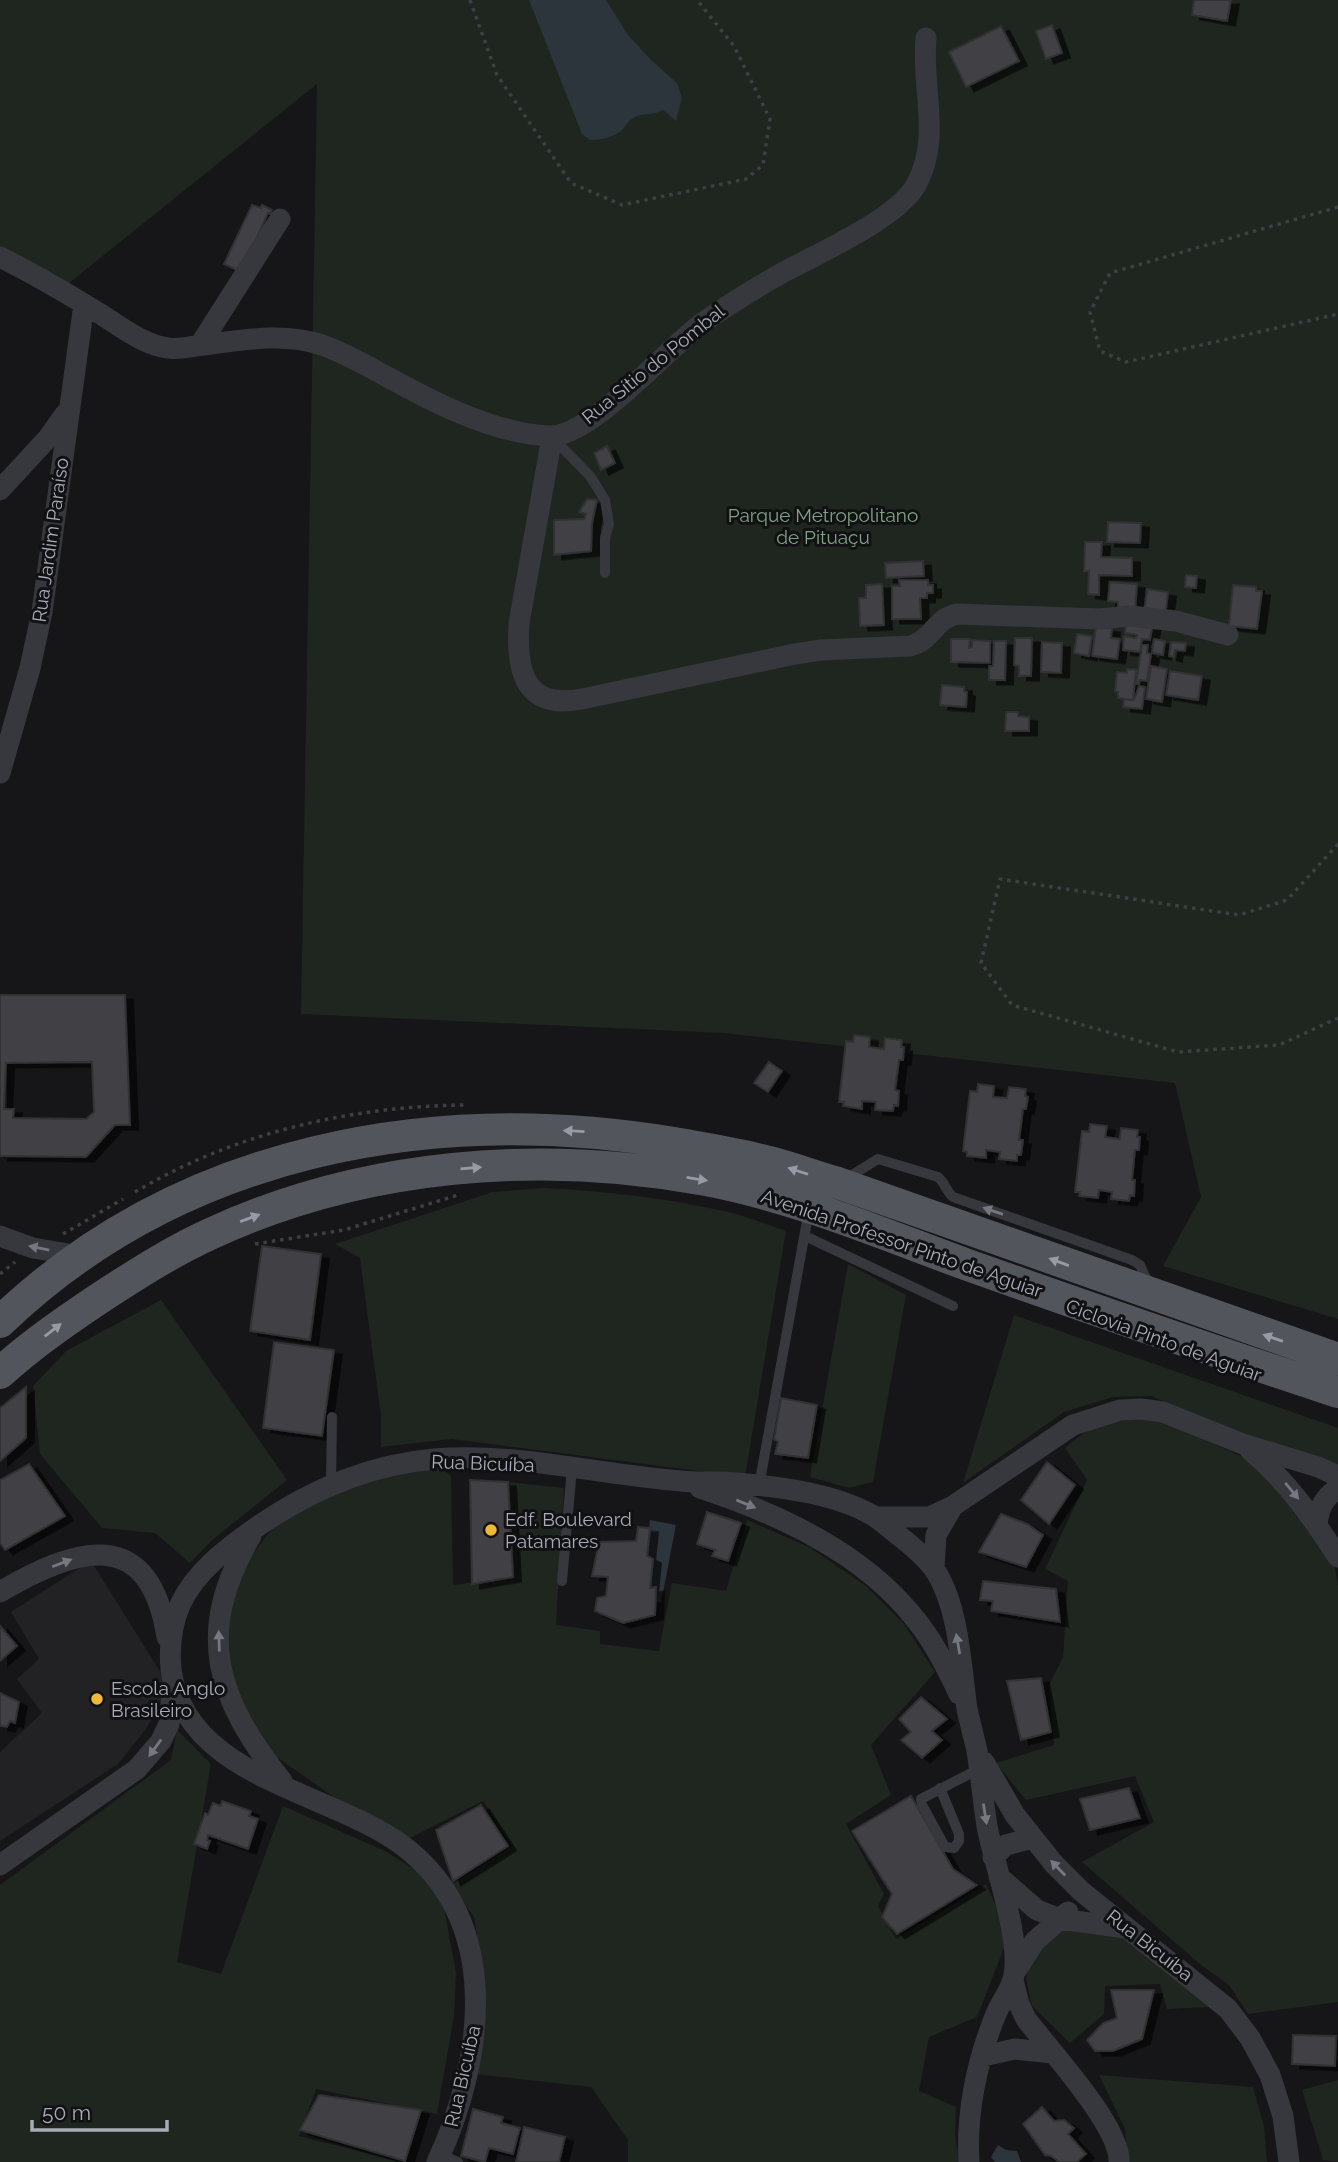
<svg xmlns="http://www.w3.org/2000/svg" width="1338" height="2162" font-family="Raleway,sans-serif">
	<style>
		.built { fill: #222225 }
		.green { fill: #1e261f }
		.water { fill: #2c343c }
		.building { fill: #404145; stroke: #303034; stroke-width: 2; fill-rule: evenodd; filter: url(#shadow) }
		.lines { fill: none; stroke-linecap: round; stroke-linejoin: round }
		.path { stroke: #3d3f44; stroke-width: 3.5; stroke-dasharray: 3.5 5; stroke-linecap: butt }
		.service { stroke: #37383d; stroke-width: 10 }
		.minor { stroke: #37383d; stroke-width: 21 }
		.primary { stroke: #53555c; stroke-width: 32 }
		.oneway { fill: #979ba6 }
		.oneway2 { fill: #757881 }
		.poi-dot { fill: #eeb938; stroke: #111113; stroke-width: 2.5 }
		.labels { text-anchor: middle; dominant-baseline: central; stroke-width: 6; stroke-linejoin: round; paint-order: stroke }
		.street-label { font-size: 19px; fill: #a8acb8; stroke: #111113 }
		.park-label { font-size: 19px; fill: #80a284; stroke: #111113 }
		.poi-label { font-size: 19px; fill: #a8acb8; stroke: #111113; text-anchor: start }
	</style>
	<defs>
		<filter id="shadow"><feDropShadow dx="8" dy="4.5" stdDeviation="0" flood-color="#0009"/></filter>
	</defs>
	<rect width="100%" height="100%" fill="#161618"/>
	<path class="built" d="M91,1561l78,125 -23,43 -28,35 -118,77v-89l42,-39 -25,-34 22,-20 -28,-47z"/>
	<path class="green" d="M0,0h1338v1319l-175,-53 38,-69 -26,-114 -451,-50 -423,-19 16,-930 -253,203 -64,-35z
		M543,1188c61,3 122,10 181,23 21,5 42,13 62,20l-41,246 -293,-38 -71,8v-31l-21,-158 -25,-14 158,-52z
		M848,1264l58,31 -33,187 -24,6 -39,-11z
		M161,1300l126,180 -76,61 -21,22 -35,-30 -53,-5 -62,-74 -7,-68 33,-35z
		M1014,1315l324,113v43l-187,-75 -38,1 -49,15 -101,71z
		M1149,1414l148,68 38,85 3,18v417l-90,12 -19,-29 -28,-20 -119,-103 72,-40 -19,-46 -109,24 -30,-37 58,-18 -5,-60 14,-28 5,-76 -23,-12 42,-89 -22,-32 27,-22z
		M431,1459l20,17 2,109 60,-8 -5,-95 56,6 -8,137 44,6v13l59,7 13,-68 54,8 21,-71 62,27 57,39 38,38 31,48 -64,73 20,50 -45,29 38,70 -6,12 18,33 90,-55 23,51 -32,82 -48,20 -10,54 37,16 -1,27 4,28h-331v-22l-37,-53 -116,-13 7,-109 -8,-48 -23,-32 61,-39 -29,-45 -83,42 -135,-94 -42,-88 2,-45 16,-46 26,-35 52,-52z
		M177,1730l34,34 -34,198 44,12 62,-168 102,45 55,34 16,88 -2,43 -17,98 -121,-25 -17,47 102,26h-401v-277l171,-125z
		M1081,1924l41,6 50,42 37,35 -42,2 -7,-25 -55,2 -1,28 -34,29 -38,-37 -6,-27 3,-20 21,-24z
		M1099,2075l154,12 11,39 3,36h-140l-2,-33z
		M1338,2080v82l-15,-2 -21,-70z"/>
	<path class="water" d="M529,0h77l22,35 23,25 26,23 5,15 -6,23 -13,-11c-8,5 -19,3 -28,7 -6,3 -8,7 -12,12 -7,8 -23,11 -33,11l-8,-6z
		M650,1520l26,5 -15,78 -19,-5z
		M998,2145l8,5 11,1 4,11h-26l-4,-5z"/>
	<path class="building" d="M1194,0h37l-4,21 -35,-6z
		M1052,25l10,28 -16,6 -10,-28z
		M1001,26l18,35 -53,26 -17,-35z
		M252,205l9,3 1,-3 10,5 -2,4 -2,-1 -27,59 -17,-8z
		M607,446l8,17 -14,7 -7,-17z
		M587,499l10,1 -5,23 -1,28 -37,4v-35l30,-1 2,-5 -7,-2z
		M1108,522l33,1 -1,20 -33,-1z
		M1085,542h17l-1,15 31,1v18l-33,-1v20l-11,-1 1,-23h-5z
		M923,561l1,15 -38,2 -1,-15z
		M1186,575l11,1 -1,12 -11,-1z
		M899,580h29v5h5v8h-6v5h-7l1,21h-29v-33h8z
		M1110,582l27,2 -2,27 -17,-2v-7l-10,-1z
		M882,584l2,41 -24,1 -1,-28h7v-13z
		M1233,585l23,2v4h6l-5,38 -28,-3z
		M1147,589l21,3 -3,24 -21,-3z
		M1127,619l26,4 -3,17 -8,-1 -2,13 -17,-2 1,-14 12,2 1,-3 -12,-2z
		M1096,626l16,2 -1,10 9,1 -3,20 -25,-3z
		M1077,634l15,2 -3,20 -15,-3z
		M1015,638h17l-1,38h-12v-10l-5,-1z
		M951,639h19l-1,9 3,-1v-7l18,1v22l-39,-1z
		M1154,639l11,2 -2,14 -11,-2z
		M994,641h12l-1,39h-16v-14h4z
		M1042,642l20,1 -1,30 -20,-1z
		M1171,642l15,1 -1,8 -10,-1 -1,7 -5,-1z
		M1142,645h6l-1,8 4,1 -4,27 -7,-1 -1,4h-3z
		M1151,666l16,3 -5,33 -16,-3z
		M1127,669l9,1 -3,30 -15,-2v-6l-3,-1 2,-19 10,1z
		M1170,671l32,5 -4,24 -32,-5z
		M942,685l22,2v4l3,1 -1,15 -26,-2z
		M1139,686l6,1 -3,22 -19,-2 1,-8 10,1z
		M1006,712h12v4l11,1v14h-24z
		M0,995h125l5,130h-15l-29,32 -86,-1zM92,1062l2,50 -8,7 -73,-1 1,-9h-10l2,-46z
		M854,1035l16,2 -1,10 15,2 1,-11 17,2 -1,7h3l-1,13h-4l-4,30 4,1 -1,15 -4,-1 -1,6 -18,-1 1,-8 -14,-1v8l-19,-3 1,-4h-5l7,-61 7,1z
		M769,1062l13,9 -14,21 -14,-9z
		M978,1084l16,2 -1,11 14,1 2,-11 17,2 -1,7 3,1 -2,12h-3l-4,31h4l-2,15h-4v6l-18,-2 1,-7 -14,-2v8l-19,-2v-4l-4,-1 7,-60 7,1z
		M1090,1124l17,2 -2,11 15,2 1,-11 17,2 -1,7h3l-1,13h-4l-3,30h3l-1,16 -4,-1 -1,6 -18,-2 1,-7 -13,-2 -1,8 -19,-2 1,-4h-5l7,-61 7,1z
		M262,1246l59,8 -11,86 -60,-9z
		M274,1342l60,8 -12,86 -59,-8z
		M26,1387v51l-26,23v-53z
		M781,1398l36,7 -9,53 -33,-4 3,-12 -4,-3z
		M1047,1462l28,23 -26,39 -28,-24z
		M29,1464l36,52 -60,34 -5,-7v-63z
		M470,1480l38,2 5,95 -41,7z
		M707,1512l34,11 -13,38 -16,-5 3,-6 -18,-6z
		M1001,1514l26,10 16,11 -17,32 -47,-15z
		M638,1527l12,1 -3,28 6,3 -3,29 6,-1 -1,28 -32,8 -28,-12 2,-13 9,-2 2,-19 -16,-1 7,-34 37,-1z
		M983,1581l73,8 4,33 -69,-11 2,-10 -13,-1z
		M0,1626l17,20 -17,15z
		M1041,1678l10,54 -30,8 -14,-59z
		M0,1693l19,9 -4,21 -5,-2 -3,6 -7,-1z
		M921,1697l26,22 -15,12 10,9 -20,18 -21,-18 10,-8 -12,-13z
		M1129,1788l11,30 -50,12 -10,-31z
		M911,1796l42,73 24,16 -80,49 -15,-17 10,-23 -40,-63z
		M222,1801l29,10 -2,5 9,3 -10,30 -40,-14 -1,5 3,1 -3,8 -13,-5 11,-31 3,2 5,-12 8,3z
		M481,1805l27,41 -55,35 -17,-51z
		M1111,1990h43l-12,49 -29,12h-18l-8,-11 16,-17 14,-5z
		M1293,2035l43,1 -1,30 -43,-2z
		M319,2095l102,15 -16,51 -105,-31z
		M1042,2107l12,14 10,-1 10,8 -6,6 18,20 -9,8h-18l-8,-6 -6,-1 -22,-31z
		M473,2109l30,8 -2,6 19,5 -7,26 -24,-6 -4,14 -24,-6z
		M524,2127l41,10 -6,25h-43z"/>
	<g class="lines">
		<path class="path" d="M470,0l27,75 74,108 51,22 124,-26 17,-14 7,-46 -36,-73 -37,-46
			M1338,207l-228,66 -20,39 10,39 26,11 212,-48
			M1338,844l-51,56 -48,15 -239,-36 -19,84 31,42 166,47 101,-7 59,-27
			M135,1192c99,-59 216,-86 331,-87
			M63,1234l60,-35
			M255,1244l89,-14 114,-35
			M0,1274l15,-12"/>
		<path class="service" d="M552,437l38,39 15,24 4,24 -4,14v35
			M844,1180l34,-21 60,18c7,6 8,14 15,20l179,63 8,5 10,22
			M805,1236l148,70
			M331,1483l1,-66
			M759,1486l50,-276
			M562,1581l10,-113
			M940,1788l19,46v7l-5,7 -9,-1 -23,-42 -1,-6 58,-30
			M440,2155l18,7"/>
		<path class="minor" d="M0,257c32,16 63,34 94,53 22,13 48,35 74,38 12,2 24,-2 36,-3 38,-5 80,-13 118,0 26,9 50,24 75,37 43,24 102,52 152,54 41,2 119,-88 152,-112 26,-19 53,-35 81,-51 35,-19 115,-54 134,-88 26,-46 5,-98 10,-147
			M200,345l80,-126
			M552,437l-33,186c-3,48 5,87 63,76l213,-45 26,-4 89,-4c23,-6 24,-27 47,-32l143,5 30,-3 46,5 52,14
			M0,490l48,-52 17,-24
			M0,773l30,-105 12,-56 42,-308
			M0,1236l33,12 47,8
			M1250,1450c37,31 62,67 88,107
			M700,1488c79,26 164,65 216,132 18,22 31,48 43,74
			M875,1517h55l23,-11 120,-81 47,-15 21,-1 22,3 80,32 75,23 20,9
			M1317,1524c2,-16 7,-27 21,-36
			M251,1536c-57,97 -35,162 31,245
			M934,1568l2,-33 17,-29
			M0,1592c76,-45 149,-68 167,45
			M984,1762l31,53 39,49 27,27 147,118 22,29 20,37 13,41 6,46
			M993,1857l13,-12 26,-7
			M0,1865l137,-96 24,-28 8,-17 4,-38
			M999,1877l38,33 23,9 8,-7
			M1015,1972l20,-31 25,-22 66,9
			M1013,1980l6,24 7,15c23,30 95,108 93,143
			M983,2056l32,-7 37,4
			M437,2162c47,-101 67,-241 -35,-317 -73,-54 -218,-68 -231,-176 -2,-22 0,-43 9,-64 15,-33 46,-56 74,-76 54,-38 113,-64 180,-70 82,-7 166,16 247,22 18,2 37,0 55,2 44,4 97,10 136,32 9,5 17,13 26,20 13,10 29,23 38,37 23,36 25,95 31,137 3,14 7,28 10,42 4,25 6,50 10,75 7,39 34,112 27,149 -2,14 -13,26 -18,39 -19,46 -30,99 -27,148"/>
		<path class="primary" d="M0,1322c181,-174 433,-219 674,-179 33,6 67,11 99,20 22,6 44,14 65,20l500,176
			M0,1373c32,-29 67,-53 103,-77 34,-22 68,-44 105,-61 154,-72 333,-86 498,-55 90,17 174,53 259,84 124,44 248,87 373,128"/>
	</g>
	<defs><path id="oneway-solid" d="M-6-.8H1V-3.2L6.5 0L1 3.2V.8H-6Z" transform="scale(1.75)"/></defs>
	<g class="oneway">
		<use href="#oneway-solid" transform="translate(574 1131) rotate(-177)"/>
		<use href="#oneway-solid" transform="translate(471 1168) rotate(-5)"/>
		<use href="#oneway-solid" transform="translate(798 1171) rotate(-162)"/>
		<use href="#oneway-solid" transform="translate(697 1179) rotate(9)"/>
		<use href="#oneway-solid" transform="translate(250 1218) rotate(-20)"/>
		<use href="#oneway-solid" transform="translate(1059 1262) rotate(-160)"/>
		<use href="#oneway-solid" transform="translate(53 1330) rotate(-38)"/>
		<use href="#oneway-solid" transform="translate(1273 1338) rotate(-161)"/>
	</g>
	<g class="oneway2">
		<use href="#oneway-solid" transform="translate(993 1211) rotate(-161)"/>
		<use href="#oneway-solid" transform="translate(39 1248) rotate(-168)"/>
		<use href="#oneway-solid" transform="translate(1292 1491) rotate(50)"/>
		<use href="#oneway-solid" transform="translate(746 1504) rotate(22)"/>
		<use href="#oneway-solid" transform="translate(62 1563) rotate(-21)"/>
		<use href="#oneway-solid" transform="translate(219 1641) rotate(-92)"/>
		<use href="#oneway-solid" transform="translate(958 1644) rotate(-100)"/>
		<use href="#oneway-solid" transform="translate(155 1748) rotate(126)"/>
		<use href="#oneway-solid" transform="translate(985 1814) rotate(81)"/>
		<use href="#oneway-solid" transform="translate(1058 1868) rotate(-134)"/>
	</g>
	<g class="poi-dot">
		<circle cx="491" cy="1530" r="7"/>
		<circle cx="97" cy="1699" r="7"/>
	</g>
	<g class="labels">
		<g class="street-label">
			<text transform="translate(653 364) rotate(-39)">Rua Sítio do Pombal</text>
			<text transform="translate(50 540) rotate(-82)">Rua Jardim Paraíso</text>
			<text transform="translate(902 1243) rotate(19)">Avenida Professor Pinto de Aguiar</text>
			<text transform="translate(1164 1340) rotate(20)">Ciclovia Pinto de Aguiar</text>
			<text transform="translate(483 1463) rotate(2)">Rua Bicuíba</text>
			<text transform="translate(1150 1945) rotate(38)">Rua Bicuíba</text>
			<text transform="translate(462 2076) rotate(-77)">Rua Bicuíba</text>
		</g>
		<g class="park-label">
			<text x="823" y="515">Parque Metropolitano<tspan x="823" dy="22">de Pituaçu</tspan></text>
		</g>
		<g class="poi-label">
			<text x="505" y="1519">Edf. Boulevard<tspan x="505" dy="22">Patamares</tspan></text>
			<text x="111" y="1688">Escola Anglo<tspan x="111" dy="22">Brasileiro</tspan></text>
		</g>
	</g>
	<path d="M32 2120v10h135v-10" fill="none" stroke="#a8acb8" stroke-width="3.5"/>
	<text x="42" y="2120" font-size="21" fill="#a8acb8" stroke="#111113" stroke-width="5" paint-order="stroke">50 m</text>
</svg>
